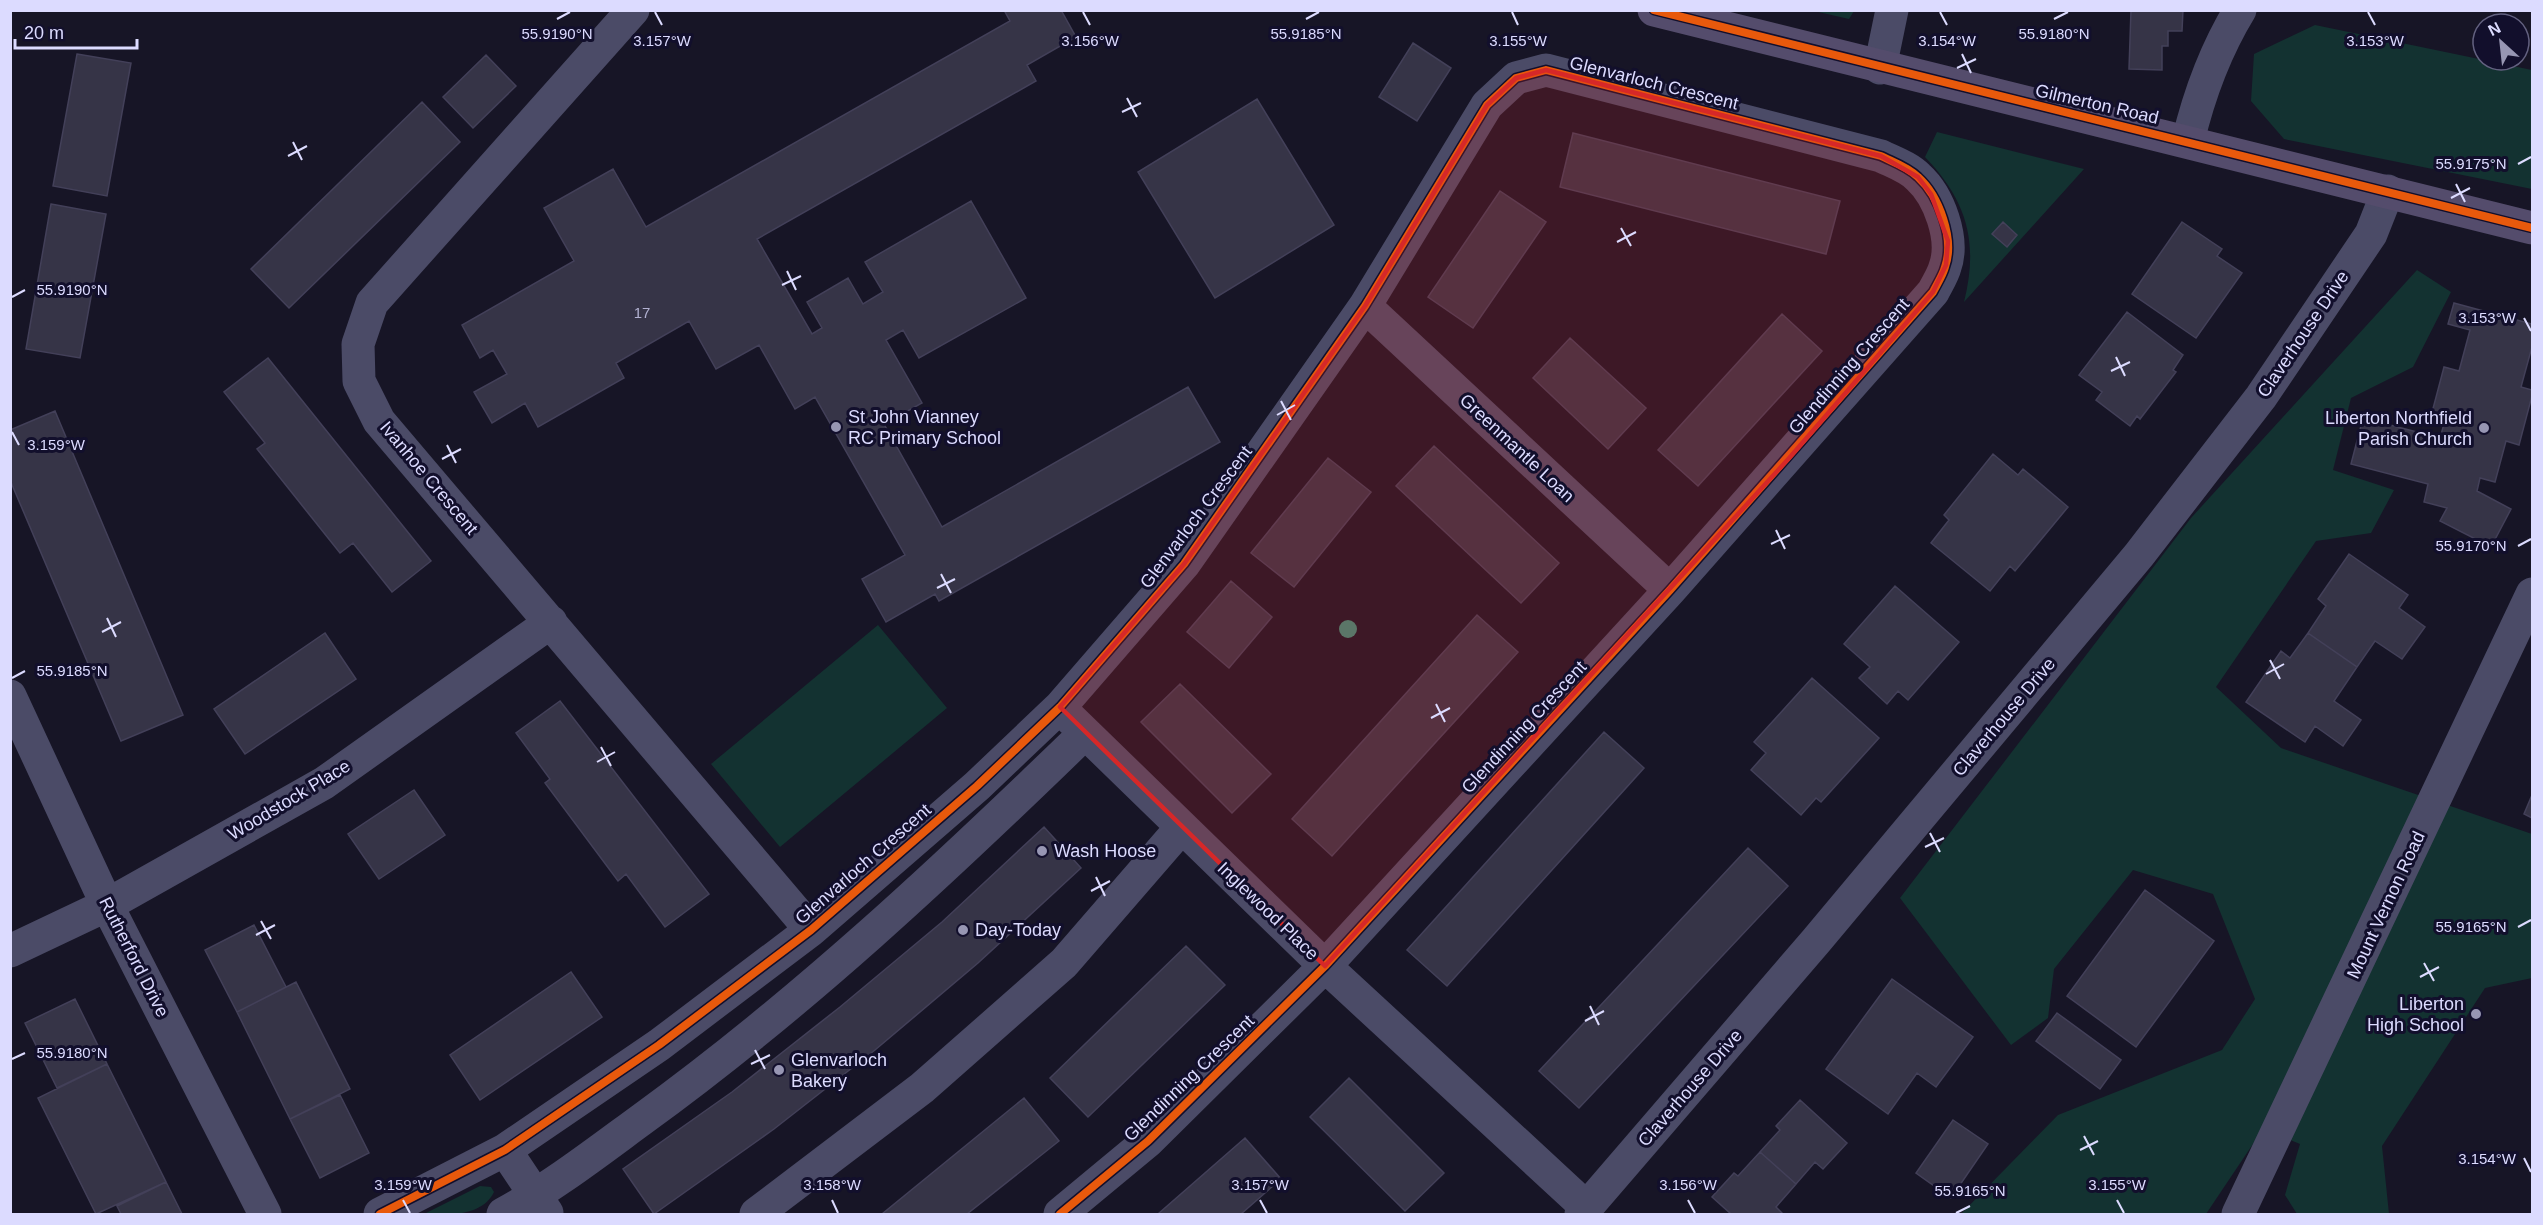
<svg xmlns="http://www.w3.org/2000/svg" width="2543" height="1225" font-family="Arial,sans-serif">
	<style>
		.green { fill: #133231 }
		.building { fill: #363447; stroke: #434059; stroke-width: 1.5 }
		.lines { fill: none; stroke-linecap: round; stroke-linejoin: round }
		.minor { stroke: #4b4b67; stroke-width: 33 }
		.major { stroke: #544c6c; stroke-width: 33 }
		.cycleway-casing { stroke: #120f2c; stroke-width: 11 }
		.cycleway { stroke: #e8590c; stroke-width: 8 }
		.tree { fill: #3d8a78 }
		.marked { fill: #d62828; fill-opacity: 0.2; stroke: #d62828; stroke-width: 4.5; stroke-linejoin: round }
		.ticks { fill: none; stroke: #dcdbff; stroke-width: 2 }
		.poi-dot { fill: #9796b3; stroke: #120f2c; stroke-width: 2 }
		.labels { text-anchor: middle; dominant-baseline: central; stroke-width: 6; stroke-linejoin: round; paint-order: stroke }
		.number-label { font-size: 15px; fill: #b2b1d1 }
		.street-label { font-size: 18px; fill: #dcdbff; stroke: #120f2c }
		.poi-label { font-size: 18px; fill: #dcdbff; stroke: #120f2c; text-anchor: start }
		.ticks-label { font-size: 15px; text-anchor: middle; fill: #dcdbff; stroke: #120f2c; stroke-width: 6; stroke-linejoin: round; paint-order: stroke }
	</style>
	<rect width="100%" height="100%" fill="#171526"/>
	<path class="green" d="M1814,11h40l-5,8z
		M2315,25l217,45v119l-248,-50 -33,-38 3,-47z
		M1937,132l147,37 -120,133c15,-60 3,-101 -39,-145z
		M2417,270l34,22 -38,75 -62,31 -18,72 61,20 -23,43 -55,8 -100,146 65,61 251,86v144l-47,10 -103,158 7,68h-92l-12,-19 15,-51 -37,-15 -57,85h-245l97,-99 164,-65 33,-51 -42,-105 -80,-24 -79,99 -6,49 -37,27 -111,-147 291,-380z
		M878,625l69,83 -167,139 -69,-83z
		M480,1186l11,1 3,5c-12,25 -47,23 -70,22z"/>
	<path class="building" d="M1004,10h57l15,27 -49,28 9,16 -279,158 55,95 10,-6 -15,-26 41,-24 15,26 20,-12 -18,-30 106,-61 55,97 -107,60 -16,-28 -17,10 36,63 -38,21 58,103 246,-140 32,55 -281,159 -4,-7 -49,28 -24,-43 43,-24 -90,-158 -20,12 -36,-64 -43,24 -27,-48 -73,42 8,15 -86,49 -13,-24 -33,20 -18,-31 33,-18 -14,-24 -13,8 -18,-33 112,-64 -30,-53 69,-39 33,58 364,-206z
		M2131,10h52l-1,21h-14v15h-6v24l-33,-1z
		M1413,43l38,25 -34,53 -38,-24z
		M77,54l54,9 -24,133 -54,-10z
		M486,55l30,31 -43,42 -30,-31z
		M1257,99l77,126 -119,73 -77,-126z
		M422,102l38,40 -171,166 -38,-39z
		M1573,133l267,68 -14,53 -266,-67z
		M1500,191l46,31 -73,106 -45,-31z
		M51,204l55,10 -26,144 -54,-9z
		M2003,222l14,13 -10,12 -15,-13z
		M2182,222l40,27 -5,7 25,17 -46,65 -64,-44z
		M2454,303l78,21v23l-11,40 11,3v6l-13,49 -13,-4 -11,41 -15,-4 -3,13 34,18 -20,38 -51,-26 7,-13 -23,-6 4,-18 -77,-20 12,-46 77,20 4,-14 -14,-4 14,-53 15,4 11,-41 -22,-6z
		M2127,312l56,43 -10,15 3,2 -36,47 -3,-3 -7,10 -34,-26 6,-8 -23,-17z
		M1782,314l40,37 -124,135 -40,-36z
		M1570,338l76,70 -38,41 -75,-71z
		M268,358l163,203 -39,31 -39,-49 -13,10 -83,-104 8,-6 -41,-51z
		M55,411l128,304 -62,26 -111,-261v-50z
		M1434,446l125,117 -38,40 -125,-117z
		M1993,454l25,21 5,-6 45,38 -53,64 -5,-5 -20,25 -59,-48 18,-23 -5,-5z
		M1328,458l43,34 -77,95 -43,-34z
		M2349,554l59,41 -9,13 26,19 -23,32 -27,-18 -18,26 -49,-34 18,-27 -8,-7z
		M1231,581l41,36 -43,51 -42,-36z
		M1895,586l64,56 -51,58 -10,-9 -11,13 -28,-26 11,-11 -26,-23z
		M1477,615l41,37 -186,204 -40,-37z
		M325,633l31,46 -111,75 -31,-45z
		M2308,633l49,34 -23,34 27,19 -18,26 -28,-20 -10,16 -59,-40 35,-51 9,7z
		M1812,678l67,60 -58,64 -5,-4 -15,17 -50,-45 15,-17 -12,-11z
		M1180,684l91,90 -39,39 -91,-91z
		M560,701l149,193 -44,33 -39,-53 -8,7 -73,-98 5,-4 -34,-46z
		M1604,732l40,36 -197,218 -40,-36z
		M414,790l31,45 -66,44 -31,-45z
		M2532,795v23l-8,-4z
		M1044,827l37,41 -103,95 -103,87 -101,79 -120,85 -31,-45 109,-77 108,-85 102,-85z
		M1748,848l40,38 -209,222 -40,-37z
		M2145,890l69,51 -78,106 -69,-51z
		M254,925l32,62 -49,25 -32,-62z
		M1186,946l39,39 -137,132 -38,-39z
		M571,972l31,45 -122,83 -30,-45z
		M1892,979l81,58 -37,50 -19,-14 -29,41 -62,-45z
		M296,982l54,107 -60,30 -53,-107z
		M75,999l32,65 -50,24 -32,-65z
		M2057,1013l64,47 -21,29 -64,-48z
		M107,1064l59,118 -70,32 -58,-116z
		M1349,1078l95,95 -39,38 -95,-94z
		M340,1095l29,58 -49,25 -30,-59z
		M1024,1098l35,43 -92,73h-85z
		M1800,1100l47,43 -24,26 -8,-7 -19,22 -36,-32 20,-22 -4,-4z
		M1953,1120l35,24 -37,54 -35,-25z
		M1245,1138l36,41 -40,35h-83z
		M1760,1152l36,32 -20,23 6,6 -2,1h-49l-19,-17 22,-24 4,3z
		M166,1182l16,32h-61l-4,-8z"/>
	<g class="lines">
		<path class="minor" d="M633,10l-261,293 -14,41 1,37 20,40 432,509
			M1880,68l12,-58
			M2188,141c11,-46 27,-90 52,-131
			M1365,306l305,284
			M10,696l97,209 158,309
			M1069,717l256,249 262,242
			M10,951l97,-46 217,-122 227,-161
			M505,1150l42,63
			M380,1214l125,-64 154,-105 152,-115 166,-144 83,-79 124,-143 181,-258 122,-201 29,-27 30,-8 335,86c12,6 27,11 37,21 21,19 37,62 27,90 -2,8 -8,17 -12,25l-263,298 -345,376 -177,175 -88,73
			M503,1214c49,-27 93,-61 138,-94 160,-116 303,-250 444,-387
			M756,1214l166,-126 142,-125 117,-135
			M1581,1214l235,-273 323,-386 122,-158 110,-163 17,-43
			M2238,1214l294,-620"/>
		<path class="major" d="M1654,10l878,218"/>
		<defs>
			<path id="cycleway" d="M1654,10l878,218
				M380,1214l125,-64 154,-105 152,-115 166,-144 83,-79 124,-143 181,-258 122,-201 29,-27 30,-8 335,86c12,6 27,11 37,21 21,19 37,62 27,90 -2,8 -8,17 -12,25l-263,298 -345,376 -177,175 -88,73"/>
		</defs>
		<use href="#cycleway" class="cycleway-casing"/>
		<use href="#cycleway" class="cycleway"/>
	</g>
	<circle class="tree" cx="1348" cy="629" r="9"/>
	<path class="marked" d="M1546,70l335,86 37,21 13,17 17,47 -2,24 -13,27 -142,164 -466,510 -265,-259 124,-143 181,-258 122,-201 29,-27z"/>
	<path class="ticks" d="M655,12l7,13M1083,12l7,13M1512,12l6,13M1940,12l7,13M2368,12l7,13M557,19l13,-7M1306,19l13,-7M2054,19l14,-7M1962,54l9,19M1957,68l19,-9M1127,98l10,19M1122,112l19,-9M293,142l9,18M288,156l19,-10M2518,164l13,-7M2456,184l9,18M2451,198l19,-10M1621,228l10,18M1617,242l19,-10M787,271l9,19M782,285l19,-9M12,297l13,-7M2524,318l7,13M2116,357l9,19M2111,371l19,-9M1281,401l10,19M1277,415l18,-10M12,432l7,13M447,445l9,18M442,459l19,-10M1776,530l9,19M1771,544l19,-9M2518,546l13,-7M941,574l10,19M937,588l18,-9M107,618l9,19M102,632l19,-10M2270,660l10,19M2266,674l18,-10M12,678l13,-7M1436,704l9,18M1431,718l19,-10M601,747l10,19M597,762l18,-10M1930,833l10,19M1925,847l19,-9M1096,877l9,19M1091,891l19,-10M261,921l10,18M2518,927l13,-7M256,935l19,-10M2424,963l10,18M2420,977l19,-10M1590,1006l9,19M1585,1021l19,-10M755,1050l10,19M12,1059l13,-6M751,1064l19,-9M2084,1136l10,19M2080,1150l18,-9M2524,1158l7,14M403,1200l7,13M832,1200l6,13M1260,1200l7,13M1688,1200l7,13M2117,1200l7,13M1956,1213l14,-7"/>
	<g class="poi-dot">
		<circle cx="836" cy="427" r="6"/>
		<circle cx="2484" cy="428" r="6"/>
		<circle cx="1042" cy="851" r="6"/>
		<circle cx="963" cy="930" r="6"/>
		<circle cx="2476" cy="1014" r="6"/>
		<circle cx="779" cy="1070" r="6"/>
	</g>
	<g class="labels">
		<g class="number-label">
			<text x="642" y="312">17</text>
		</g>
		<g class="street-label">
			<text transform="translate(1654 83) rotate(14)">Glenvarloch Crescent</text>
			<text transform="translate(2097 104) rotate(13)">Gilmerton Road</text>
			<text transform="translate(2303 334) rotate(-56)">Claverhouse Drive</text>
			<text transform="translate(1849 366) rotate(-49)">Glendinning Crescent</text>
			<text transform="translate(1517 448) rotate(43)">Greenmantle Loan</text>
			<text transform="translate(429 478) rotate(50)">Ivanhoe Crescent</text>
			<text transform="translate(1196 517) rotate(-53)">Glenvarloch Crescent</text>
			<text transform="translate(2004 717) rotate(-50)">Claverhouse Drive</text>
			<text transform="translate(1524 727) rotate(-47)">Glendinning Crescent</text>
			<text transform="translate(289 800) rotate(-31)">Woodstock Place</text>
			<text transform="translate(863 864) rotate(-41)">Glenvarloch Crescent</text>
			<text transform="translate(2386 905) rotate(-65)">Mount Vernon Road</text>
			<text transform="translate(1268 911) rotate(44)">Inglewood Place</text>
			<text transform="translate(134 957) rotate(63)">Rutherford Drive</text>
			<text transform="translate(1189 1078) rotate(-44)">Glendinning Crescent</text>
			<text transform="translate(1690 1088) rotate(-49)">Claverhouse Drive</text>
		</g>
		<g class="poi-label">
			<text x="848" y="417">St John Vianney<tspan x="848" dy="21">RC Primary School</tspan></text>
			<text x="2472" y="418" text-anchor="end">Liberton Northfield<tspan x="2472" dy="21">Parish Church</tspan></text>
			<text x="1054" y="851">Wash Hoose</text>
			<text x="975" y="930">Day-Today</text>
			<text x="2464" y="1004" text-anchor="end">Liberton<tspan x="2464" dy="21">High School</tspan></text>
			<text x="791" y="1060">Glenvarloch<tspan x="791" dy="21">Bakery</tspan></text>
		</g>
	</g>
	<g class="ticks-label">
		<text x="557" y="39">55.9190°N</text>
		<text x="1306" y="39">55.9185°N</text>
		<text x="2054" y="39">55.9180°N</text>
		<text x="662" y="46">3.157°W</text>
		<text x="1090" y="46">3.156°W</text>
		<text x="1518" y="46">3.155°W</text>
		<text x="1947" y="46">3.154°W</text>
		<text x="2375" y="46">3.153°W</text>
		<text x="2471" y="169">55.9175°N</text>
		<text x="72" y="295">55.9190°N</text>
		<text x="2487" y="323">3.153°W</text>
		<text x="56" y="450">3.159°W</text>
		<text x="2471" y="551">55.9170°N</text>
		<text x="72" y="676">55.9185°N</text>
		<text x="2471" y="932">55.9165°N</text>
		<text x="72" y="1058">55.9180°N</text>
		<text x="2487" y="1164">3.154°W</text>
		<text x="403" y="1190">3.159°W</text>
		<text x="832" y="1190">3.158°W</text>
		<text x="1260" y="1190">3.157°W</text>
		<text x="1688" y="1190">3.156°W</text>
		<text x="2117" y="1190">3.155°W</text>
		<text x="1970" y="1196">55.9165°N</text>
	</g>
	<rect width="2543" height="1225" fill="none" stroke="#dcdbff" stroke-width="24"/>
	<g transform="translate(2501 42) rotate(333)"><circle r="28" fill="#120f2c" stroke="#636180" stroke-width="1.5"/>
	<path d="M0-4.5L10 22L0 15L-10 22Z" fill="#9796b3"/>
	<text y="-9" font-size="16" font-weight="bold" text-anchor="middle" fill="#dcdbff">N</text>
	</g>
	<path d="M15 39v9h122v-9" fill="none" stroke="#dcdbff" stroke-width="3"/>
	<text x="24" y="39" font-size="18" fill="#dcdbff" stroke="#120f2c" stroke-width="4.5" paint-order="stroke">20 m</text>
</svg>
